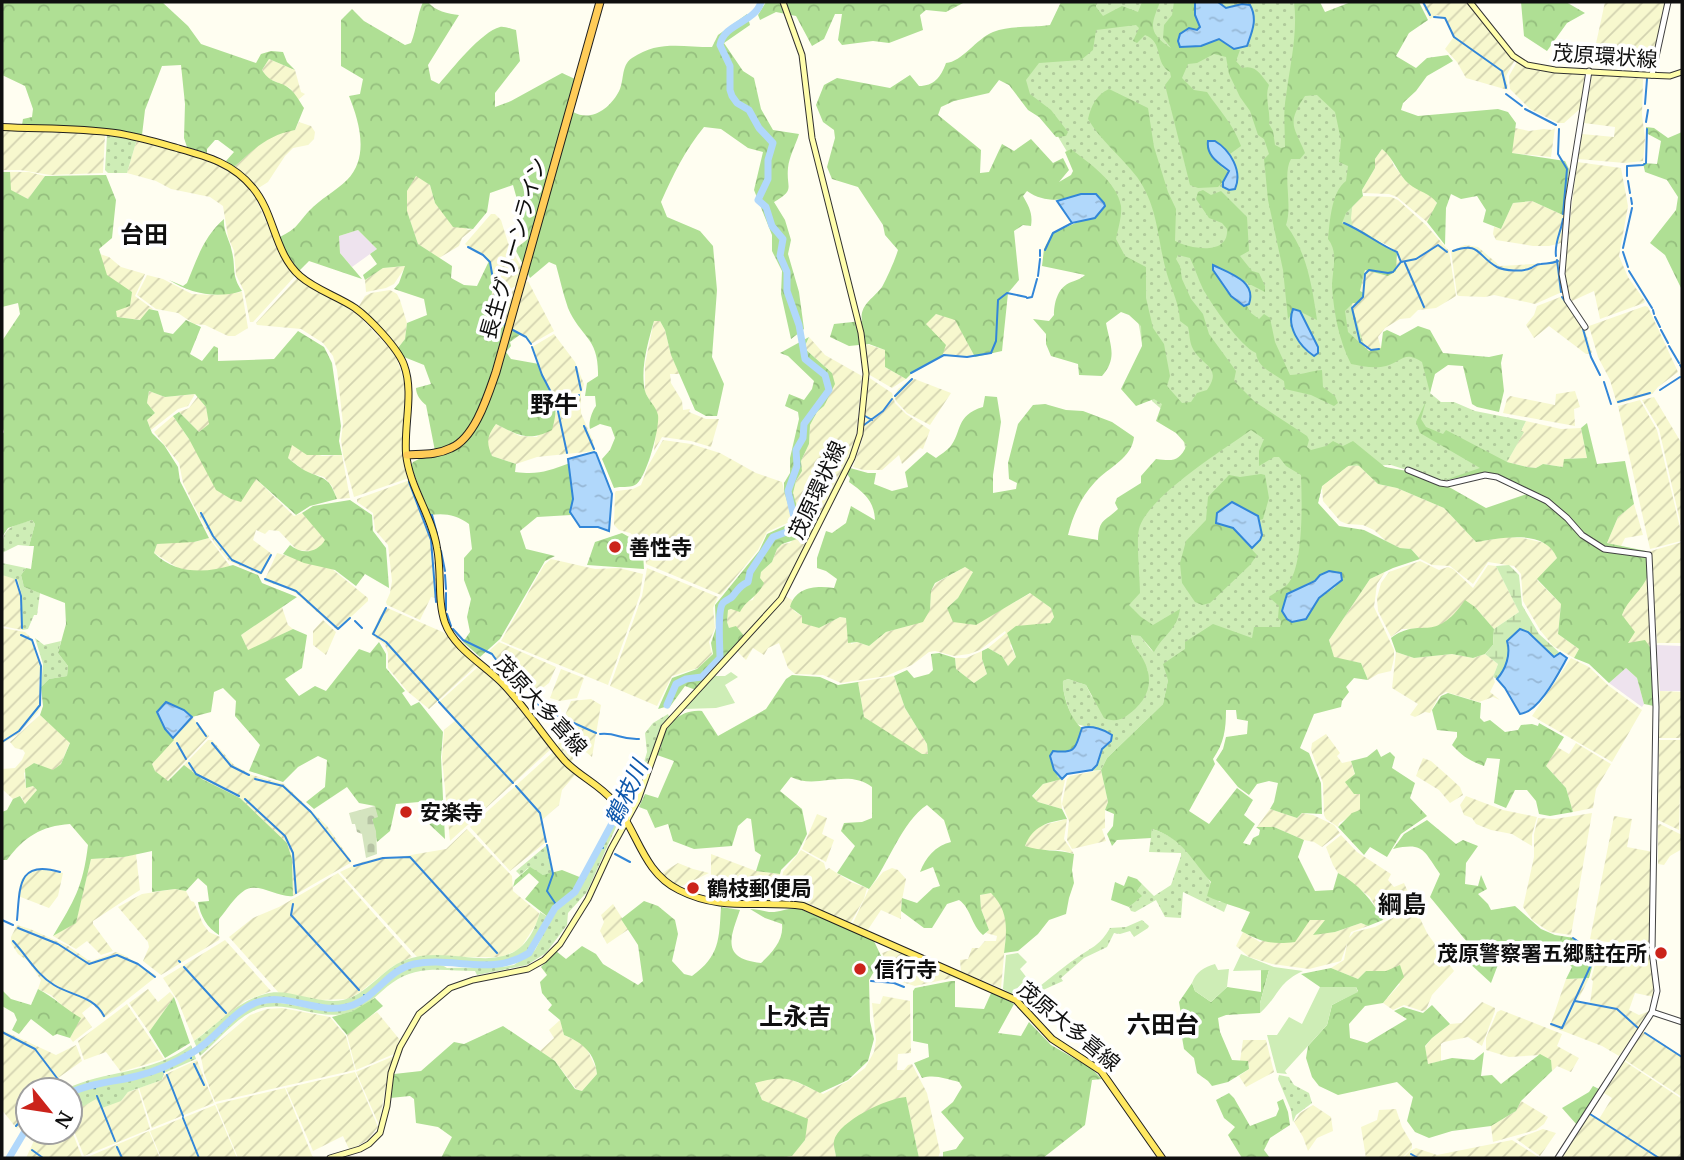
<svg xmlns="http://www.w3.org/2000/svg" width="1684" height="1160" font-family="Merriweather,'Noto Sans JP',serif">
	<style>
		.industrial { fill: #eee3ee }
		.farmland { fill: url(#farmland-furrows) }
		.grass { fill: url(#grass-dots) }
		.forest { fill: url(#forest-crowns); fill-rule: evenodd }
		.wetland { fill: url(#wetland-marsh) }
		.cemetery { fill: url(#cemetery-stones) }
		.garden { fill: #ceedb6 }
		.water { fill: url(#water-ripples); stroke: #3286d8; stroke-width: 2 }
		.lines { fill: none; stroke-linecap: round; stroke-linejoin: round }
		.stream { stroke: #3286d8; stroke-width: 2 }
		.river { stroke: #b1d8fb; stroke-width: 7 }
		.tertiary-casing { stroke: #424242; stroke-width: 7 }
		.secondary-casing { stroke: #313131; stroke-width: 7 }
		.primary-casing { stroke: #202020; stroke-width: 8 }
		.trunk-casing { stroke: #202020; stroke-width: 9 }
		.tertiary { stroke: #fff; stroke-width: 5 }
		.secondary { stroke: #fffeac; stroke-width: 5 }
		.primary { stroke: #ffe861; stroke-width: 6 }
		.trunk { stroke: #ffcc58; stroke-width: 7 }
		.poi-dot { fill: #cb231b; stroke: #fff; stroke-width: 2.5 }
		.labels { text-anchor: middle; dominant-baseline: central; stroke-width: 7; stroke-linejoin: round; paint-order: stroke }
		.street-label { font-size: 21px; fill: #0f0f0f; stroke: #fff }
		.poi-label { font-size: 21px; font-weight: bold; fill: #0f0f0f; stroke: #fff; text-anchor: start }
		.water-label { font-size: 23px; font-style: italic; fill: #0d57ac; stroke: #fff }
		.quarter-label { font-size: 24px; font-weight: bold; fill: #0f0f0f; stroke: #fff }
	</style>
	<defs>
		<pattern id="farmland-furrows" width="10" height="10" patternUnits="userSpaceOnUse" patternTransform="scale(1.75)"><rect width="10" height="10" fill="#f7f8ce"/><path d="M-1 1l2-2M0 10L10 0M9 11l2-2" fill="none" stroke="#d3d3b0"/></pattern>
		<pattern id="grass-dots" width="8" height="8" patternUnits="userSpaceOnUse" patternTransform="scale(1.75)"><rect width="8" height="8" fill="#ceedb6"/><path d="M2 2h.1M6 6h.1" fill="none" stroke="#b0ca9b" stroke-width="1.8" stroke-linecap="round"/></pattern>
		<pattern id="forest-crowns" width="20" height="18" patternUnits="userSpaceOnUse" patternTransform="scale(1.75)"><rect width="20" height="18" fill="#afdf94"/><path d="M2 6a3 3 0 1 1 6 0M12 15a3 3 0 1 1 6 0" fill="none" stroke="#95be7e"/></pattern>
		<pattern id="wetland-marsh" width="20" height="14" patternUnits="userSpaceOnUse" patternTransform="scale(1.75)"><rect width="20" height="14" fill="#ceedb6"/><path d="M1 5h8M5 5V1M11 12h8M15 12V8" fill="none" stroke="#b0ca9b"/></pattern>
		<pattern id="cemetery-stones" width="16" height="16" patternUnits="userSpaceOnUse" patternTransform="scale(1.75)"><rect width="16" height="16" fill="#d4e4bf"/><path d="M2 7V4a2 2 0 0 1 4 0v3zM10 15v-3a2 2 0 0 1 4 0v3z" fill="#b5c2a3"/></pattern>
		<pattern id="water-ripples" width="26" height="14" patternUnits="userSpaceOnUse" patternTransform="scale(1.75)"><rect width="26" height="14" fill="#b1d8fb"/><path d="M2 4q2-2 4 0t4 0M15 11q2-2 4 0t4 0" fill="none" stroke="#97b8d6"/></pattern>
	</defs>
	<rect width="100%" height="100%" fill="#fffef1"/>
	<path class="industrial" d="M358,230l19,19 -25,18 -12,-14 -1,-17z
		M1656,645l26,1v45h-22z
		M1626,668l11,10 7,26 -2,3 -33,-24z"/>
	<path class="farmland" d="M1421,2h47l47,58 -9,16 2,14 -42,-12 -9,-16 -12,-13 8,-11 -7,-19 -9,-4 -7,4z
		M1605,2h61l-4,23 -14,44 -56,-7z
		M269,59l26,11 6,22 4,2 -7,6 -8,-12 -23,-10 -5,-8z
		M1517,62l18,8 47,4 4,4 -5,30 -17,15h-6l-28,-14 -20,-20 -1,-13z
		M1592,74l51,5 -1,36 3,23 -2,23 -18,2 -47,-4 4,-25 32,3 1,-10 -31,-4z
		M299,122l12,4 4,6 -1,7 -6,6 -15,3 -8,8 -17,26 -11,7 -23,-22 21,-19 22,-15 18,-3z
		M1515,128l14,3 15,-2 8,1 3,-2 -4,29 -40,-4z
		M2,129l103,5 -2,39 -53,2 -30,-5h-18z
		M137,139l77,23 18,10 20,18 28,63 16,22 -43,47h-3l-6,-31 -8,-16 -2,-24 -6,-14 -5,-31 -13,-9 -39,-8 -15,-8 -29,-8z
		M1382,149l7,5 5,12 15,18 24,13 4,7 -10,18 -30,-25 -8,-3 -26,-1 -1,-3 13,-22v-9z
		M1577,162l44,6 7,38 -9,50 9,21 17,24 -1,2 -44,16 -6,-28 -22,10 -6,-13 -1,-26z
		M10,172h19l16,4 -17,23 -18,-9z
		M416,175l14,10 5,18 33,27 5,-1 -11,9 -3,8 -20,12 -21,-14 -11,-33v-20z
		M1363,196l28,1 7,3 28,25 23,26 7,45 -20,12 -18,2 -8,8 -10,1 -15,9 -7,9 3,11 -12,3 -14,-11 -10,-29 15,-20 5,-21 33,-10 -1,-7 -8,-7 -47,-23 4,-10z
		M1532,201l33,15 -4,27 -12,3h-16l-37,-6 -3,-6 1,-7 7,2 12,-26z
		M491,214h4l6,6 7,23 20,36 -30,17 -8,7 3,-13 -1,-24 -9,-11 -7,-2 -11,-9z
		M1465,245l13,2 22,19 48,-3 9,-4 3,3 2,30 -27,12 -41,-9 -9,2 -26,-1 -2,-1 -6,-44z
		M100,254l9,3 12,10 24,7 -10,22 18,13h-4l-8,11 -24,-3z
		M406,266l-12,18 -8,4 -20,4 -1,-12 18,-12z
		M147,275l16,4 29,15 24,1 26,-3 6,36 -13,8h-7l-23,-11 -11,-1 -16,-11 -22,-4 -19,-14z
		M297,278l60,36 39,41 9,30 -1,60 5,33 -55,19 -11,-42 -2,-15 2,-16 -6,-54 -4,-14 -10,-13 -22,-14 -44,-4 -1,-2z
		M528,281l26,50 -23,13 -5,-7 -26,-15 -6,-8 -3,-9z
		M390,290l7,4 3,6 7,23 -2,16 -7,9 -39,-42 6,-10 6,-3z
		M1563,296l22,34 7,23 -6,1 -37,-28 -15,12 -8,-13 8,-10 3,-9z
		M1645,306l3,1 30,65 -20,15 -6,7 -35,10 -7,-24 -12,-23 -9,-31z
		M936,314l19,5 20,38 -33,-1 -16,-33z
		M654,321h6l5,9 6,25 9,19h-10l1,9 11,18 1,9 7,-1 -1,3 17,7h13l-8,28 -20,-6 -29,-4 -8,14 4,-36 -13,-23v-28z
		M554,334l21,28 9,22 -2,8 -26,7 -14,-24 -10,-28z
		M809,337l16,18 37,21 -6,61 -4,14 -71,145 -36,41 -16,-9 -2,-6 1,-12 15,-3 5,-6 5,-1 8,-28 11,-10 5,-13 5,-5 8,-1 11,-12 1,-8 -9,-30 3,-12 6,-10 -1,-10 8,-17 1,-19 7,-13 7,-6 8,-33 -28,-25z
		M866,344l19,6v17l21,12 -14,9 -24,-14z
		M868,377l24,16 3,10 11,11 24,16 -7,19 -3,-1 -18,16 -3,-9 -17,15h-19l-10,-3 10,-30z
		M912,378l39,15 -21,32 -23,-12 -11,-12 -2,-5 4,-7z
		M149,391l16,6 30,-3 -7,12 -10,3 -27,21 -4,-10 8,-7 -8,-10z
		M1575,391l5,16 -6,2 1,17 -72,-13 4,-14 3,-3 45,9 1,-11z
		M581,393v20l12,28 2,10 -58,6 -21,7 -24,-8 -5,-10 1,-11 8,-11 24,12 17,1 21,-27 -3,-9z
		M198,396l8,11 4,17 -11,8 -20,-20 10,-4z
		M1654,397l28,47v86l-23,-101 -17,-29z
		M1640,400l17,30 25,106 -1,5 -31,8 -32,-143z
		M173,416l16,23 66,39 39,38 8,-3 24,27 -6,8 -8,3 -15,-1 -18,-19 -10,-1 -4,4 -9,-4 -3,10 19,14 -9,19 -2,2 -32,-14 -14,-17 -20,-36 -12,-25 -4,-20 -25,-31z
		M1526,421l35,8 20,-1 6,30 -23,1v8l-21,-3 -7,4 -9,-1 -20,-5 16,-29 -2,-2z
		M663,440l28,4 29,9 36,20 26,9 10,39 -25,11 -9,18 -37,45 -75,-31 -1,-12 -5,-12 -10,-7 -11,-3 -5,-5 1,-32 1,-2 17,-2 8,-4 7,-19z
		M291,444l31,12 20,-1 8,43 -13,1 -5,-13 -8,-9 -18,-5 -18,-14z
		M1357,464l21,20 19,4 47,20 32,34 31,-5 16,1 22,5 8,5 4,10 -20,22 24,24 -3,30 21,15 -5,9 -21,-12 -13,-16 -17,-29 -2,-27 -7,-8 -26,-4 -15,22 -23,-18 -18,-1 -12,-6 -9,-10 -11,-1 -14,-7 -12,-11 -11,-5 -16,-1 -7,-3 -17,-20 -1,-15 26,-20z
		M410,480l18,43 8,46 1,29 -6,-1 -11,23 -33,-15 -1,-3 4,-9 2,-12 -4,-36 -13,-15 -2,-17 -16,-11v-3z
		M1634,504l9,31 -18,3 -4,8 -14,-3 11,-26z
		M209,538l21,28 -16,5 -17,1 -19,-4 -24,-15 3,-9 20,-3 17,1z
		M1682,542v101h-25l-6,-92z
		M277,553l55,16 36,29v3l-31,29 -40,-36 -8,-5 -25,-8z
		M551,559l44,10 24,-1 24,6 -3,21 -32,90 -107,-44 43,-76z
		M1420,561l19,9 9,-3 5,2 20,19 15,-23 8,1 23,46 -25,17 -19,-22 -37,21 -36,1 -11,8 -13,-26 -1,-13 4,-15 8,-11z
		M965,567l8,4 -4,12 -11,15 -11,10 46,6 38,-21 20,15 2,5 1,4 -4,6 -14,2 -26,20 6,12 -8,9 -6,-10 -14,-8 18,-15 -1,-2 -25,19 -11,4 -15,2 -19,-5 -6,1 -17,13 -26,11 -45,7 -18,-8 -28,-1 -7,-6 -9,-25 -11,5 -4,7 -11,-7 -7,12 -9,-9 48,-55 7,4 2,11 8,5 4,7 13,5 21,-11 6,1 5,26 6,-2 12,4 17,-14 22,-6 22,-16 1,-19 5,-8z
		M647,568l71,29 -5,11 2,20 -6,14 3,12 -14,14 -26,8 -15,30 -47,-20 32,-90z
		M1385,572l-8,12 -3,23 20,43v8l-3,13 -13,3 -10,6 -7,-17 -27,-5 -5,-18 41,-61z
		M1648,574l4,76 -25,-6 -5,-29 3,-10 9,-9z
		M2,575l16,4 4,17v34l-20,-4z
		M282,607l6,18 5,4 -45,22 -7,-16z
		M385,607l60,26 32,32 -48,44 -21,-17 -20,-24v-15l-3,-8 -14,-11z
		M323,620l13,12 -10,23 -13,-10v-14z
		M2,628l23,4 8,8 9,29 -3,15 2,22 -3,6 -20,22 -16,10z
		M499,642l57,25 -7,16 -9,7 -16,-3 -7,2 -16,-25 -12,-13z
		M982,651v8l5,15 -13,9 -18,-14 -1,-11h11z
		M1396,652l18,6 38,-4 21,4 12,-4 13,10 -5,13 2,5 -5,10 10,8 -7,-3 -14,5 -33,-10 -7,4 -9,17 -5,-1 -10,5 -5,-2 8,-11 -26,-16z
		M1571,658l18,9 20,19 33,24 -30,52 -80,-46z
		M479,666l32,32 40,51 -101,92 -8,-83 2,-28 12,-10 -17,-18z
		M561,669l23,9 -7,20 -17,3 -10,-3z
		M894,676l11,32 22,36 1,10 -6,1 -58,-38 -6,-35z
		M1660,691l22,1v46h-23z
		M591,699l10,6 -9,52 -10,-8 -11,13 -14,-16 15,-24 -8,-4 7,-17z
		M40,715l30,27 -9,22 -8,7 -19,-8 -10,10 2,15 7,-2 4,4 -12,14 -4,-8 -8,3 -11,-10v-20l13,-1 7,-8 3,-7 -2,-3 -8,-2 -5,-6z
		M192,717l17,19 -42,45 -12,-10 -3,-7z
		M1326,734l14,19 -3,3 5,7 9,-2 9,33v17l-21,12 -1,4 -12,-8 -2,-4 -1,-32 -12,-33 1,-7z
		M208,740h4l22,25 18,10 32,9 43,42 25,36 -59,34 -1,-37 -5,-16 -47,-45 -38,-19 -18,-14z
		M1659,740h23v48l-2,1 -1,41 -21,-10z
		M1576,743l35,21 -15,25 -3,19 -20,4 -7,-24 -20,-22 11,-19 12,7z
		M553,752l22,23 -13,15 -3,15 -17,15 4,22 -36,29 -40,-44z
		M1423,758l8,3 17,15 12,11 3,8 -13,8 -11,-13 -23,-14z
		M1101,770l7,32 -3,8v18l-3,1 4,12 -34,8 -5,-9 2,-19 -7,-17 5,-25 3,-3z
		M1062,779l3,1 -4,19 1,10 -24,-7 -6,-5 11,-13z
		M1466,796l37,14 34,7 -5,18v11l-20,-12 -21,-4 -15,-6 -4,-6 -8,-3 -4,-10z
		M1270,809l27,9 5,-5 11,2 21,10 6,8 -18,14 -8,-5 -10,-2 -30,-13h-17z
		M1592,813l-21,122 -21,-3 -17,-11 -10,-14 11,-50v-23l4,-16 17,1z
		M817,814l10,4 -5,16 12,6 -8,22 -24,-13z
		M1614,816l18,3 -5,28 26,5 -3,96 -2,1 -58,-10z
		M1067,819l-3,20 10,15 -13,-4h-26l-10,-4 4,-11 11,-9z
		M1660,824l22,11v14l-12,7 -6,9 -6,-1v-39z
		M467,829l45,47 1,15 26,22 -1,8 -18,28 -18,8h-85l-77,-85 19,-9 21,-6h19l47,-8z
		M1341,835l16,17 34,22 -3,6 6,7 10,-4 10,23 -11,4 -20,10 -13,-23 -32,-24 -5,-8 -7,-18z
		M801,850l23,13 2,7 3,-2 22,14 16,6 -3,11 -14,25 -35,-16 -2,-3 -34,-5 4,-28z
		M136,854l4,36 -47,31v3l20,27 -12,4 -14,-14 -11,8 -23,-13 23,-14 15,-63 33,-2z
		M711,854l45,17 24,3 -2,26 -33,3 -36,-5 2,-8z
		M678,863l15,6 16,4 -31,15 -19,-13z
		M40,868l23,5 -5,23 -9,12 -31,-12 3,-16 5,-6z
		M892,868l6,2 8,9 -5,26v14l-20,-9 -14,21 -15,-6 17,-36 14,-17z
		M338,873l74,84 -19,9 -34,27 -11,6 -28,1 -41,-7 -50,-56 24,-19 26,-11z
		M175,889l11,2 5,10 3,1 9,22 6,8 11,5 -1,3 -58,35 -18,-14 6,-14 -1,-5 -30,-35 24,-13z
		M991,893l10,9 6,21 -6,65 -40,-16 -1,-12 8,-1 4,-11h7l6,-7h11l1,-5 -11,-3 3,-3 -8,-21 -1,-14z
		M613,904l16,25 -22,15 -7,-13 4,-9 -3,-7z
		M1408,910l9,2 10,21 27,38 -22,24 -6,15 -4,1 -18,-6 -11,5 -10,-7 17,-19 -14,-13h-20l-8,8 -27,-11 13,-8 4,-21 6,-7 21,-5z
		M1310,920h16l-12,14 21,-2 26,-9 7,3 -17,6 -10,29 -32,8 -37,-5 -23,-7 -13,-11 7,-14 17,10z
		M17,925l13,4 38,17 20,14 4,1 24,-9 8,3 33,21 -53,42 -11,-14 -11,9 10,14 -19,15 -3,-4 10,-20 -13,-8 -16,-15 -13,-6 3,-9 -13,-19 -10,-7 -7,-11v-6z
		M225,940l46,51 -26,10 -51,40 -16,-40 -15,-23z
		M1601,943l49,8 4,46 -19,-4 -6,17 10,5 11,-4 -31,45 -17,-10 -52,-20 16,-47 23,-1 -12,24 13,2 3,-23 -2,-2z
		M894,949l75,32 -17,-3 -37,8 -16,-5 -7,-8 -10,-20z
		M148,989l10,13 12,-10 4,5 -25,35 -20,-29z
		M883,996l27,5 1,52 -13,1 -1,16h7l4,-5 4,-1 15,29 13,59 -2,6h-19l-13,-60 -72,43 2,17h-61l17,-3 13,-15 -43,-40 -7,-18 18,-4h15l35,16 25,-13 17,-13 9,-16 2,-12 -4,-37 8,1z
		M1482,1002l13,6v3l-13,35 -14,-9 -24,5 -3,2v17l-13,3 -3,-17 7,-9 18,-14 11,-1z
		M127,1004l37,55 -43,13 -15,-20 -22,8 -6,-19z
		M282,1008l48,9 16,19 9,34 -140,32 -11,-29 -3,-16 49,-42 17,-6z
		M1501,1010l61,24 -5,12 22,12 -8,14 -14,-6 -5,5 -2,-11 -10,-5 -31,2 -23,-7v-12l11,-26z
		M377,1012l23,28 -6,14 -38,16 -9,-35 16,-14z
		M560,1020l4,15 21,10 11,23 1,6 -15,17 -6,-2 -21,-28 -15,-10 14,-13 -5,-8z
		M2,1030l54,25 20,-10 6,16 -24,17 7,10 -4,2h-33v26l-11,13 -15,-19z
		M1643,1031l39,26v40l-57,-37z
		M1243,1040h23l8,32 -28,15 -7,-11 10,-7 -1,-8h-8z
		M394,1056l-7,23 -8,46 -23,-53z
		M197,1060l17,43 -62,25 -13,-40 23,-8 2,-5z
		M1624,1061l58,38v59h-120l28,-44 9,5 13,-21 -8,-5z
		M355,1072l23,55 -10,13 -13,7 -6,2 -6,-13 -30,15 -27,-63z
		M285,1088l28,70h-75l-22,-54z
		M138,1089l12,40 -66,27 -14,-35v-7l26,-16 25,3 7,-9z
		M1521,1101l27,16 -4,7 -8,6 -43,12 -2,-16 25,-15z
		M215,1105l22,53h-76l-11,-27z
		M1313,1105l18,12 2,14 -16,7 -9,13 -5,-14 -9,-15 6,-9z
		M1396,1109l6,18 10,17v4l-10,10h-36l-5,-31 16,-7 2,-10z
		M70,1126l12,31 -56,1 12,-26h32z
		M1543,1129l13,4 -16,23 -24,-17z
		M149,1131l11,27h-75z
		M1512,1140l28,18h-137l7,-7 6,-3 21,7z"/>
	<path class="grass" d="M1076,2h230l46,111 2,77 -3,28 8,39 -9,42 17,56 71,-5 -8,43 11,9h13l21,9 51,10 -5,10 3,1 -17,30 -65,19 -51,-16 -43,1 -26,20 -4,17 -12,121 -138,56 -5,24 -56,54 -6,12 -11,1 7,-6 11,-33 -32,-8c-6,-11 -14,-30 -13,-43l5,-2 18,6 6,12 56,-26c-6,-13 -16,-23 -17,-37l9,2 13,16 -58,-98 93,-93 -8,-36 -28,-24 -14,-81 -63,-155 -24,-40 -26,-22 -7,-41z
		M107,135l30,4 -10,34h-19l-3,-3z
		M32,520l3,4 -6,22 -11,-1 -16,8c0,-26 7,-26 30,-33z
		M2,563l24,5 -5,7 3,12 16,6 -3,22h-3l-6,14 -6,1v-34l-4,-16 -16,-5z
		M35,638l9,7 17,-4 -3,12 10,13 -1,10 -18,3 -8,8 2,-23z
		M668,714l2,5 -10,12 -28,72 -3,3 -2,-1 13,-29 7,-24 -2,-19 8,-10z
		M615,820l1,7 -29,65 -19,21 -1,12 -21,28 -19,12 -50,10 -2,-4c-30,0 -57,-7 -83,12 -13,9 -23,23 -39,28 -31,13 -63,-12 -95,-2 -22,8 -40,32 -58,47l-2,-5 47,-41c35,-21 72,11 107,-3 32,-14 40,-43 80,-42 7,0 10,-1 15,3l55,-1 12,-2 21,-15 20,-38 23,-19 -1,-2 24,-44 2,1 -2,-2z
		M1152,829c33,9 56,42 67,73h9l-4,10 -41,-20 -2,26 -16,-1 -9,-17 -21,12 -4,-1 -2,-4 12,-11 -4,-5 5,-7 12,12 17,-11 10,-29v-3l-32,-1z
		M547,845l6,29 -10,1 -15,-7 -8,7 -4,-4z
		M540,912l8,5c-6,12 -13,28 -23,37 -27,23 -86,0 -121,13 -24,9 -35,36 -62,40 -30,4 -62,-16 -90,-3 -21,9 -37,30 -55,44l-3,-7c24,-17 42,-39 71,-47 22,-7 52,11 78,6 24,-5 39,-31 62,-40 52,-20 113,31 135,-48z
		M1142,920l7,6 -1,2 -14,9 -4,-6 -10,3 -6,-1 -7,14 -23,11 -23,20 2,3 -42,19c20,-13 37,-30 57,-43 16,-11 22,-12 32,-29l16,-1z
		M191,1045l2,6 -39,19 -65,15 -19,7v-2h-6c42,-21 87,-15 127,-45z
		M194,1053l2,6 -32,14 -2,7 -34,12 -7,9 -19,7 -6,-9 -26,15v-19l6,-3 76,-19z
		M1279,1075l10,2 5,8 15,8 3,10 -16,12 -3,7 -2,-12 -13,-31z"/>
	<path class="forest" d="M2,2h160l26,24 13,18 55,19 5,-9 10,-3 12,1 4,10 8,8 -26,-11 -7,11c9,15 18,10 28,19 6,5 10,13 14,19l-9,22c-27,5 -41,19 -61,37l-8,-6 8,-9 -16,-12h-3l-8,9v4l-20,-6 -3,-9 1,-34 -4,-39 -19,1 -17,44 -3,25 -18,-4 -102,-6 1,-6 9,-2 1,-8 -8,-23 -23,-11z
		M423,2h5c7,9 20,12 31,13l-31,50 3,15 8,4c12,-14 43,-53 61,-57 4,-1 11,2 16,3l4,31 -25,32v14l16,-6 51,-28 13,6 4,14 -6,19c18,10 36,-3 45,-19 7,-11 2,-27 14,-35 26,-18 50,-11 80,-11l6,-12 29,-21 3,11 -26,18 19,28 11,7 7,31 12,21 26,4c-3,10 -10,23 -11,34 -2,21 8,21 -14,34l11,18 6,20 -3,14 11,38 5,37 -13,10 -10,-45 1,-23 -10,-20v-16l-18,-45 9,-38 -15,-4 -27,-19 -17,-2c-19,23 -31,48 -43,75l6,15 33,14 13,15 4,44 -5,67 12,27 -7,32h-11l-11,-6 -24,-55 -6,-25 -5,-9h-6c-6,21 -14,48 -9,70 2,8 11,15 13,24 2,13 -12,65 -23,70 -6,3 -14,1 -21,3l-12,-29 8,-9 5,-12 -4,-11 -11,-3 -10,5c-2,-6 2,-18 6,-23l-1,-10h-10l2,-13 11,-7c1,-39 -17,-38 -30,-68 -5,-14 -8,-29 -12,-43l-7,-3 -19,16 -15,-29 13,-10 -15,-54 -23,8 -3,19 -14,17 -20,-2 -18,-24 -5,-18 -14,-9 -9,15v20l11,33 34,22 -1,12 13,7 13,1 12,-25c11,20 -7,45 11,61 6,5 15,8 21,12l-11,8 1,4 -5,6 5,7 28,5c7,32 24,28 13,66 -24,12 -34,5 -56,-6 -9,12 -10,18 -4,32l24,8 -1,8c25,3 32,-1 55,-9l3,36 -2,16 -34,2 -17,14 6,18 29,7 -10,5 -45,78 -20,18 -17,-15 7,-10 -3,-15 4,-18 -7,-19v-22l8,-9 -3,-25c-13,-9 -23,-11 -39,-9l-19,-49 2,-4 22,-11 -9,-46c-5,-4 -10,-10 -10,-17l15,-4 -7,-19 -20,-8 -6,-9 7,-9 2,-16 20,-8 -3,-16 -30,-10 5,-6 6,-17 -22,2 -18,12 -2,-5 14,-11 -7,-10 7,-5 -19,-19 -19,6 1,17 22,26 -53,-18 -10,10 -14,-20 -5,-14c18,-9 17,-13 29,-26 11,-12 27,-20 38,-31 23,-23 12,-59 2,-84l11,-2 3,-15 -22,-13v-46l11,-11 12,12 41,24 6,-2c6,-15 6,-28 12,-41z
		M766,2h199l-19,10 -20,-2 -6,5 3,15 -34,13 -16,-2 -31,4 -4,-5 4,-26h-7l-11,25 -12,7 -16,-30 -20,-4 -16,8 -2,-5z
		M1061,2h35v5l7,9 19,-10 16,6 4,-10h18c-9,23 -13,30 11,46l-8,-10 1,-13 8,-10 2,-13h21l-1,6 6,19 -3,3 -8,-2 -9,6 39,5 15,10 6,1 -4,11 6,7c14,-4 19,7 27,17 -5,13 2,26 0,39l4,7 2,14 6,3 4,-1c0,-17 -2,-34 1,-51 4,-30 12,-64 8,-94h26l5,10 26,-10h68l9,18 -19,13 -13,23 20,12 11,-10 21,-3 5,6 -26,15 -11,15 -13,12 -2,7 17,6 80,-7 10,3 8,11 -4,30 53,8 4,8 -4,47 -33,-15 -19,2 -12,26 -18,-7 3,-12 -9,-14 -16,3 -10,-5 -5,14 -1,37 -18,-23 10,-19c-7,-10 -18,-11 -28,-19 -11,-9 -15,-26 -27,-35l-7,10v9l-13,22 1,6 -17,17 -4,10 22,9 33,21 -1,18 -8,5 -23,-6 -5,21 4,2 -4,10h-7l-8,8 3,21 21,19 12,-3 2,-16 4,-2 13,6 18,-10 12,4 13,23 46,4 14,-3 -2,9 3,28 -5,21 -22,-5 -5,-3 -9,-38 -15,-1 -13,9 -5,19 -8,-31c-18,-12 -20,0 -36,4 -11,3 -25,0 -35,-2 -12,-24 -17,-50 -19,-77 0,-17 7,-34 -4,-48 2,-17 3,-47 18,-58l2,-15 -9,-4 2,-22 -6,-28 -18,-17 -12,1c-19,28 -11,30 0,57l-5,6h-9c-9,15 2,46 -5,66 21,27 26,61 31,95l-22,-11 -7,10 -5,-49 -15,-70 -4,-41 5,-5 -5,-15 -6,-4 -8,-24 -10,-14 -11,-23 -3,-17 -12,-3 -17,9 -9,1 -6,14 12,12 13,2c12,18 27,33 34,54l-11,8 -2,-4 -10,14 12,10 -12,13 -20,1 -8,-3 -25,-100 6,-8 -1,-5c-16,-9 -6,-30 -25,-37l-8,8 -4,-2 6,-13 -3,-3 -40,5 -3,20 -12,10 -42,3 -13,17 4,14 21,16 17,22 -2,4 -10,1 -17,-20 -11,-7 -19,-25 -10,-5 -10,13 -35,8 -13,6 -3,8 43,35 -1,23 9,-1 13,-28 12,7 17,-12 22,24 10,-5 6,12 -10,12 12,-7 2,-4 -8,-19 6,-3c18,14 46,33 50,57 1,11 -3,23 -5,33l9,17 21,11v31l7,30 11,16 6,32 -3,10 15,17 9,-1 6,-9 10,-3c16,-23 -5,-24 -14,-41 -4,-7 -3,-15 -5,-22l-8,-6c-1,-18 -8,-30 -13,-47 -10,-34 -8,-66 -30,-97 -16,-21 -36,-36 -49,-58 3,-13 9,-25 21,-30l39,19 6,39 14,45 8,17 -1,32c16,8 54,15 52,-12l-5,-6 -13,-5 -13,-19 2,-7 5,-2 8,5 10,-4 26,26 2,34 -9,5 12,15 7,2 6,13v6l-51,-26c4,15 17,37 33,40l4,7 8,6 5,-5 6,4 5,24 15,33c11,0 20,-4 32,-5l1,17 12,9 3,7 -4,3 -23,-11 -26,-6 -1,-8c-11,-8 -27,-14 -28,-28 -16,-7 -44,-48 -53,-64 -5,-10 -8,-21 -13,-31l-12,-3 -2,4 4,7 2,13 9,20 12,15 6,20 27,37 -2,10 21,21 52,34 2,4 -2,7 4,3 15,-4 7,-5 10,5 10,-5 32,26 22,4 30,14 12,2 37,21 41,-14 -33,-20 -13,-1 -39,8 38,-13 -60,-35 -4,-11 10,-21 -5,18 5,8 17,7 3,-4 61,32 20,5 9,1 7,-4 20,3 1,-8 23,-1 -6,-30 6,-5 10,41 28,-3 9,43 -16,13 -11,26 39,8c0,7 3,17 2,24 -5,15 -21,25 -26,40l13,17 -7,11 17,-3 7,10 2,56 -10,-2 -7,-26 -11,-10 -17,15 -20,-19 -15,-6 5,-9 -21,-15 3,-30 -24,-25 20,-21c-12,-30 -56,-20 -81,-16l-32,-34 -47,-20 -19,-4 -21,-20 -9,2 -26,20 -4,17 21,23 25,4 36,18 11,1 9,10 -27,9 -23,11 -41,61 5,17 27,6 7,17 -14,-2 -8,9 3,5 -7,9 -1,6 -27,7 -14,34 9,5 12,30 1,31 -20,-1 -5,5 -27,-9 4,-7 4,-19 -9,-2 -12,3 -8,11 -11,-8 -22,-27 7,-11 3,-12 21,-3 1,-13 -11,-2 -1,-9h-10c0,20 -2,33 -13,49l2,5 -26,47 20,13 28,-36 16,12 -9,15 11,9 -12,19 7,2 3,-7 6,-3 1,-5 -4,-3h18l30,13 -6,17 17,34 18,-1 5,-17c21,11 34,27 45,47l-15,6 -7,-3 -26,9 -22,3 12,-15h-15l-15,22c-23,3 -34,0 -54,-11l9,-19c-14,-6 -29,-9 -43,-16l4,-14c-19,-21 -28,-44 -59,-53l-1,9 -34,2 -5,6 -5,-12 6,-8 1,-12 -9,-4 3,-8 -7,-32 6,-12 56,-54 5,-24 -5,-16 22,-15v-7l28,-18 39,14 2,-11h26l1,-6 -3,-3 1,-12 -10,-9c5,-4 13,-8 18,-12 17,-17 15,-86 14,-110l-15,-9 -7,-9h-5l-15,9v-15l5,-12 -13,-9c-28,20 -104,67 -112,99 -3,13 1,48 1,64l-11,12 12,12 12,8 27,-16c-3,21 -17,26 -26,43l-14,-16 -9,-1c1,11 7,15 12,24 13,24 4,43 -18,58 -6,4 -15,4 -21,1l-18,-33 -18,-6 -5,2c-1,13 8,40 19,47 -5,14 -4,29 -27,23l-5,8 8,18 4,2 -19,5 -11,12 6,6 24,7 5,10c-20,3 -34,7 -42,27 16,6 33,3 49,8l-2,16 2,13 -5,15 -3,16 -17,6 -11,14 -20,17 -14,2c3,-23 5,-42 -13,-60l-11,2 1,14 8,21 -6,5c-12,-10 -12,-27 -24,-35l-12,4 -15,24h-8l-23,-17 1,-13 15,5 16,-15 7,-2 -7,-19 -13,5c6,-15 15,-26 31,-30l-7,-22 -17,-15c-25,16 -39,60 -58,84l-32,-16 18,-27 -14,-15 3,-8 18,-1 10,-4v-31c-25,-19 -56,3 -81,-10l-11,14 22,18 5,25 -10,20 -16,16 -1,4 -24,-3 5,-16 -6,-4 -4,-32 -4,-1 -9,8 -6,20 -38,3 -21,-8 -5,-17 -13,4 -8,-18 -8,-3 6,-13 13,4 16,-37 -17,-6 4,-8 -2,-3c8,-20 21,-35 43,-33l16,25 48,-27 20,-30 6,-4 28,2 18,8 20,-3 6,35 58,37h6l-1,-10 -22,-36 -11,-32 13,-6 7,8 15,-4 4,-4 -2,-16 8,-1 16,5 1,11 18,14 13,-9 -5,-15v-8l6,-3 14,8 6,10 8,-9 -9,-24 9,-7 34,-3 4,-6 -3,-9 -21,-15 -54,32 -23,-3 -6,-14 11,-10 15,-26 -8,-5 -30,16 -4,8 -1,19 -7,12 -37,10 -17,14 -12,-4 -9,1 -2,-25 -6,-1 -21,11 -17,-5v-7l-12,-9c5,-20 26,-22 44,-19l3,-9 -11,-8 -9,-3v-10l9,-27 6,2 14,-10 5,-17 24,14c-1,-20 -11,-27 -26,-38l1,-4 -3,-4 3,-6 18,5h8l-2,11 18,7 16,-4 -3,-15 22,-20 9,6c4,-3 10,-7 14,-11 12,-14 5,-32 33,-40l2,-11 12,1 4,25 -8,53v18l23,-4 1,-6 -8,-4 -1,-16 10,-39 15,-19 12,-1 21,6 17,1 29,11 22,15c-2,21 -25,30 -39,45 -14,15 -22,33 -27,53l30,5c1,-21 6,-18 20,-31l-3,-6 2,-5 24,-15v-7l15,-17c17,2 23,3 31,-14l-11,-12 -20,-12 6,-17 -8,-5 -18,7 -15,-17 21,-43 -1,-20 -12,-11 -8,-3 -15,11c4,22 12,35 -4,53l-23,-1 -1,-11 -27,-8 -5,-12v-10l-13,-15 16,2 5,-6c0,-11 3,-26 15,-32 7,-3 10,-3 16,-8l-43,-9 2,-17 8,-16 26,-11 27,-19 -11,-9c-24,4 -46,12 -67,-3l-4,5c6,11 10,17 8,30l-8,-1 -9,6 5,49 -11,13 -6,58 -27,6 -20,-37 -19,-6 -10,10 20,21 -4,11 -28,15 -8,8 -21,-12v-17l-16,-6 -20,2 -19,-9 4,-13 28,-3c-3,-16 12,-23 20,-34 5,-9 13,-27 16,-37l-13,-15 -2,-10 -25,-38 -26,-8 -5,-12 8,-29 -1,-8 -11,-8 -7,-17 8,-20 13,-7 53,10 20,-13 9,11c15,0 22,-9 27,-23 16,-1 30,-24 47,-31 17,-7 38,-4 57,-7zM1343,578l-9,10 -15,10 -13,21 -19,-25 23,-12z
		M1521,2h45l19,11 -18,10 -20,28 -23,-15z
		M1646,127l8,1 14,10 14,-6v158l-17,-35 -15,-12 26,-33 2,-13 -11,-17 -22,-8 -2,-9 14,1 4,-23 -15,-8z
		M2,172h8l1,18 17,9 17,-23 61,-1 10,25 -4,38 -13,11 8,26 25,17 -2,14 -14,5 1,6 23,3 9,-11 9,2 6,21 9,2 13,-14 15,7 -11,27 12,7 12,-15 4,2v13l56,-2 24,-28 26,16 8,16 9,63 -2,15 3,14h-35l-15,-10 -4,13c6,5 13,11 20,14 19,8 21,6 29,27l-27,7 -14,9 -40,-36 -15,23 -10,-3 -15,-9 -27,-51 -16,-23 6,-4 20,20 10,-8 -3,-17 -11,-13 -30,3 -16,-6 -2,12 8,10 -8,7 5,13 12,12 14,22 2,14 29,57 -15,4 -37,2 -3,9c23,22 52,20 79,12l25,10 4,8 35,14 -56,38 7,15 45,-21 14,6 -5,33 -17,11 14,17 16,-10 11,5 33,-42 11,4 9,-11 7,12v14l19,23 -3,2 9,13 8,-4 24,30 -2,25 4,82 -15,-14 -11,-23 -23,2 -6,27 -13,11 -5,-24 3,-12 -16,-3 -12,-16 -33,22 -8,-7 19,-15 2,-27 -9,-4 -20,11 -15,15 -34,-11 11,-26 -25,-29 1,-15 -13,-13 -9,4 -3,20 -19,5 -8,-7 -22,10 1,5 11,15 -22,24 3,7 13,10 16,-16 18,14 38,19 47,45 5,16 1,37c-15,2 -34,-14 -48,-6 -11,7 -18,20 -26,29v16c-12,-7 -19,-20 -21,-33l11,-1 -2,-15 -9,-8 -12,13 -11,-2 -23,3v-41l-28,6 -33,2 -15,64 -23,13c21,-35 30,-49 35,-91l-18,-21c-29,2 -46,13 -63,36h-5v-48l5,-2 6,-11 7,-3 5,8 12,-14 -4,-4 -7,2 -1,-19 9,-6 19,7 8,-6 9,-21 -30,-28 3,-9 -2,-19 8,-8 18,-3 1,-10 -10,-13 8,-29 -1,-21 -41,-16 -3,-12 5,-7 5,1 3,-23h-5l6,-22 -3,-4 -24,8 -6,9v-102l2,-3 -2,-6v-85l18,-27 -2,-11 -16,4z
		M224,219c-1,13 6,21 8,33 4,16 -1,23 10,39 -25,8 -51,3 -73,-11l14,6 4,-3c10,-24 17,-47 37,-64z
		M809,337l-5,11 28,25 3,11 -11,22 -7,6 -7,13 -1,19 -8,17 1,10 -6,10 -3,12 9,30 -5,16 -15,5 -5,5 -5,13 -11,10 -1,6 4,5c-7,15 -17,16 -24,29l-9,-3 -3,1 -1,12 2,6 7,-2 9,11 -49,53 -11,-4 -16,22 2,-9 -6,8 -7,2 14,-31 25,-9 16,-15 -2,-11 5,-15 -1,-23 44,-54 8,-17 26,-12 -9,-31v-8l6,-10v-15l9,-39 -1,-7 -13,-6 4,-12 15,6 8,-11 2,-8 -26,-25 -8,-3z
		M1261,474l4,1 4,23 -6,21 -3,1 -2,-4 -26,-14 -3,3 1,21 27,29 -7,10 -40,38 -8,2 -7,-3 -13,-19 -2,-20 6,-22 20,-21 2,-23 21,-22 11,2z
		M350,500l22,15 1,16 13,17 3,40 -24,-14 -9,12 -21,-16 -31,-7 -21,-9 7,-9c12,10 27,8 35,-5l-23,-27 11,-7z
		M622,533l16,9 5,11 1,16 -57,-4 8,-23z
		M1465,600l10,7 19,22 -1,16 -8,9 -12,4 -21,-4 -38,4 -18,-6 -5,-14c31,-23 42,8 74,-38z
		M1448,693l33,10 -1,15 4,4 6,-2 15,12 13,-2 3,-5 11,-1 6,2 1,-3 25,14 -18,29 20,22 7,24 -23,4 -11,-2 -3,-13 -9,-11h-12l-9,18 -12,-5 6,-44 -13,-1 -3,8c-14,-5 -22,-10 -32,-21l5,-8v-5l-20,-2 -5,-20 9,-14z
		M1377,749l4,8 9,-5 5,5 -3,11 23,15 -5,15 17,18 -26,18 -14,23 -17,-10 -6,8 -26,-28 14,-14 8,-3v-16h-6l-9,-12 10,-8 -4,-13 16,-4z
		M1427,820l29,24 7,-4 15,6 -12,17 -1,21 13,2 3,-11 6,14 -9,5 10,10 3,6 24,-4 26,23 14,6 19,3 22,15 -7,25 -23,1 6,-12c-13,-13 -25,-14 -43,-17l-5,12 -22,-8 -11,29 -24,-22 5,-13 -42,-51 10,-23c-17,-24 -16,-32 -47,-25l11,-15z
		M530,867l13,8 19,-5 20,8c-11,17 -25,24 -34,39l-23,-18 14,-17 -10,-9 -16,14 2,-7z
		M1128,876l9,3 5,5 -5,7 5,5 -13,11 -18,-7 4,-18 9,4z
		M644,901l14,5 17,14 3,14 -6,27 12,13 8,2c28,-20 27,-37 29,-69l19,3c-10,28 -19,49 21,53 11,-10 23,-23 21,-39l-17,-6 -15,-9c8,0 12,2 19,3 10,1 20,-5 31,-3l73,30 9,19 -13,22 1,41 4,18 -6,22 -20,19 -28,13c-28,-14 -33,-19 -65,-10l7,17 46,19 -3,21 -13,16 -17,2h-334l11,-21 -14,-10 -22,-4 -2,-24 -4,-3 -20,2 4,-24 27,-3 33,-29 10,2 39,-18 52,35 20,28 7,2 15,-17c-2,-21 -14,-31 -33,-39l-4,-15 -12,-10 4,-5 -10,-12 -2,-11 7,-7 -6,-8 15,-16 10,8 16,-13 14,8 7,10 35,21 5,-4 -5,-36 -17,-26z
		M1400,965l4,12 -21,26 -18,3 -16,18 1,14 17,5 40,-24 -13,-8 9,-4 20,6 9,-8 18,19 -18,14 -7,8 3,18 24,-6 22,2 10,-8 -3,24 11,-1 9,9 39,-30 11,6 1,11 -31,30 -5,10 -25,15 -39,5 -23,7 -14,-6 -8,-11 6,-24 -16,-15 -59,13 -19,-9 -7,-9 -6,-19 2,-12 19,-21 5,-20 26,-14 -2,-4h-36l-19,-13 30,-6 27,11 8,-8h20z
		M1261,969l8,1 -9,33v10l-34,2 -8,3 2,14 12,28 16,1 1,8 -21,13 -16,4 -4,-5 -11,-8 -3,-15 -10,-9 -5,-29 2,-6 -2,-12 13,-19 3,8 16,11 16,-15 34,5z
		M951,981h4v26l29,2 8,-18 22,13 -16,29 23,3 8,-14 22,23 40,23 11,11 -10,1 -7,45 -42,33h-100v-6l13,-3 8,-11 -23,-26 12,-10 9,-15 -3,-5c-13,-3 -24,-8 -37,-4l-8,-15 15,-6 -1,-13 -15,-3v-50l2,-3z
		M38,989c16,8 27,20 43,29l-11,20 -13,-4 -4,2 -22,-17 -12,15 -7,-4 5,-10 -3,-7 -12,-7v-16l9,9 20,6z
		M174,997l16,46 -25,15 -16,-26z
		M375,998l8,8 -36,29 -15,-18 21,-6z
		M1593,1086l6,3 -22,36 -15,-17 27,-16z
		M1229,1093l5,5 16,28 26,-10 3,-7 -2,-7 6,-3 5,13 2,13 -20,13 -6,12 6,8h-28l-14,-23 7,-8 -11,-9 -8,-18z
		M906,1097l13,61h-83c0,-5 -3,-12 -2,-17 4,-20 54,-43 72,-44z"/>
	<path class="wetland" d="M1509,565l10,10 3,30 17,29 21,19 -6,4 -34,-28 -13,12c4,13 -1,28 -10,38l-4,-2 5,-13 -13,-10 8,-9 1,-16 25,-17 -23,-46z"/>
	<path class="cemetery" d="M375,806l3,11 -6,2 4,12 1,23 -11,4 -4,-24 -5,-2 -2,-8h-3l-3,-11z"/>
	<path class="garden" d="M731,672l7,5 -13,8 10,18 -19,5 -33,1 30,-33h12z
		M1018,953l9,9 -7,7 7,9 -15,16 -9,-5 3,-34z
		M1241,954l33,13 29,4c-26,12 -23,24 -43,42v-10l9,-33 -36,1z
		M1215,964l3,6 11,-1 -2,18 -16,15 -16,-11 -3,-8c4,-11 12,-16 23,-19z
		M1320,987h36l2,5 -26,13 -5,20 -42,46 2,3 -10,-1 -10,-38h10l12,-18 13,7z"/>
	<path class="water" d="M1195,2h23l8,6 16,-4 8,1c8,14 2,27 -3,41l-13,3 -15,-10 -18,7 -21,1 -2,-6 2,-7 9,-6 8,2 3,-3 -5,-12z
		M1208,141h7c15,9 28,30 20,48l-6,1 -6,-3v-5l6,-11c-10,-8 -23,-15 -21,-30z
		M1081,194h15l8,9 1,3 -10,12 -23,5 -15,-22z
		M1213,265c16,8 44,16 36,39l-5,2 -13,-10 -18,-26z
		M1293,309l7,2 18,36v6l-4,3c-15,-10 -28,-30 -21,-47z
		M594,452l2,1 16,41 -3,37 -11,-4h-18l-10,-15 3,-13 -5,-40z
		M1232,502l26,14 4,19 -2,5 -8,8 -19,-20 -17,-5 1,-10z
		M1329,571l12,2 1,7 -23,18 -13,21 -14,3 -5,-3 -5,-8 5,-17 28,-13 5,-6z
		M1520,629l8,3 26,25 6,-4 7,5c-9,16 -28,54 -47,56l-15,-26 -8,-9c9,-10 14,-25 10,-38z
		M166,702l18,8 8,7 -19,21 -8,-9 -8,-17z
		M1082,728c10,-3 23,2 30,7l-1,6 -9,8 -5,16 -5,5 -25,4 -5,5 -8,-9 -4,-14 3,-5c25,3 22,-4 29,-23z"/>
	<g class="lines">
		<path class="stream" d="M1423,2l7,13
			M1434,17l11,1 9,19 48,34 4,17
			M1506,94l16,12
			M1645,104l2,-25
			M1525,109l31,16
			M1646,122l2,-12
			M1559,129l-1,25 9,15 -4,45
			M1627,176v-10l16,-1 3,-2 1,-34
			M1628,181l2,12
			M1631,198l1,6
			M1344,223c19,8 34,21 53,29l4,10
			M468,247l15,8 7,7 6,35
			M1623,248l9,-40
			M1045,250l8,-17 19,-10
			M1453,251c27,-10 24,5 44,16 8,4 26,5 34,1 4,-2 5,-4 10,-4 6,-1 10,0 17,-3
			M1623,252l5,15
			M1040,256v-6
			M1556,256c-2,-13 5,-24 7,-37
			M1557,260l4,32
			M1405,263l19,44
			M1629,271l23,37
			M1038,276l2,-17
			M1562,297l7,10
			M1027,298l5,-1 5,-18
			M497,300l-4,4 4,14 9,8
			M1653,310l1,4
			M1655,317l5,10
			M511,329l15,8 5,7
			M1583,329l8,28 9,18
			M1661,330l7,13
			M1669,346l10,17
			M532,347l10,28 12,23
			M1379,349l-8,1 -11,-8 -8,-34 11,-11 2,-23 4,-4 19,3 5,-1 8,-10 15,-3 22,-14 9,7
			M1680,365l2,3
			M576,367l5,23
			M911,373l33,-18 23,2 24,-4 5,-12 2,-41 9,-7 19,4
			M1604,382l7,22
			M1660,390l20,-13
			M895,396l17,-17
			M1618,402l32,-9
			M865,416l7,4
			M864,425l19,-14 9,-12
			M584,426l10,23
			M567,453l-11,-51 23,-7
			M409,482l22,58 5,62
			M201,513l12,23 19,24 29,13 10,-18
			M432,515l5,19
			M441,551l4,20
			M445,575l1,14
			M265,579l31,12 42,38 12,-11
			M16,580l5,16 1,32
			M446,593v17
			M386,608l-13,26 13,8 52,58
			M447,614l4,12
			M355,621l7,7
			M453,629l10,11 29,14 30,42 10,3 11,10 53,24
			M439,702l74,81
			M197,723l9,13
			M600,734c16,-2 21,6 39,5
			M2,742l17,-11 21,-26 1,-39 -9,-26 -11,-5
			M177,743l9,16
			M212,743l19,23 18,9
			M189,763l7,11 43,22
			M255,779l28,7 28,26 39,49
			M516,786l24,27 6,29
			M245,799l40,37 8,17 3,40
			M547,845l6,29 -6,17 10,15
			M600,846l3,2
			M615,854l15,8
			M354,866l29,-8 27,-1 87,96
			M293,904l-2,11 68,75
			M2,920l11,5
			M17,920c3,-32 0,-61 43,-48
			M18,928l40,16 31,20 28,-9 21,9 17,13
			M13,941c14,15 24,34 41,44 18,11 40,11 50,31
			M179,961l1,1
			M184,967l42,46
			M871,981l23,2 10,4
			M364,995l2,3
			M1575,1001l42,8 21,19
			M230,1017l2,2
			M1551,1024l11,4 34,-74 -23,-16
			M2,1032l33,17 28,37 -7,4
			M1645,1033l37,24
			M188,1055l3,3
			M194,1064l10,21
			M163,1068l1,4
			M167,1075l16,41
			M94,1085l1,3
			M97,1096l18,45
			M1590,1114l69,44
			M183,1118l16,40
			M16,1126l12,-14
			M117,1147l5,11
			M32,1150l11,8
			M1411,1154l7,4"/>
		<path class="river" d="M667,705l9,-21 10,-5 16,-2 18,-19c0,-10 -3,-48 3,-55 2,-2 6,-4 9,-6 6,-7 7,-11 16,-15l2,-10 23,-35 19,-7 4,-4 -8,-35 9,-25 -1,-16 7,-12 1,-14 25,-34 -4,-15 -20,-16 -6,-34 -12,-34v-19l-7,-16 3,-17 -11,-13 -6,-19 -8,-7 10,-21v-19l5,-17 -14,-15 -10,-18 -12,-7 -5,-7 -2,-6v-24l-10,-21c4,-22 35,-22 41,-43
			M70,1093c20,-10 45,-11 67,-17 21,-5 40,-14 58,-25 22,-13 38,-41 63,-49 31,-10 63,15 95,3 24,-9 35,-35 61,-41 39,-8 77,13 115,-11l26,-45 20,-16 41,-76 14,-19
			M9,1158l19,-32"/>
		<defs>
			<path id="tertiary" d="M1652,75l16,-73
				M1585,327l-18,-27 -5,-26 6,-73 21,-130
				M1408,470l32,13 7,1 38,-9 12,2 50,24 20,17 15,17 22,14 45,6 7,152 -4,244 5,40 -5,21 -94,146
				M1652,1012l30,10"/>
			<path id="secondary" d="M1470,2l43,54 14,9 28,5 90,5 25,1 12,-4
				M330,1158l30,-9 9,-5 11,-11 7,-27 4,-33 9,-26 19,-33 31,-26 23,-8 55,-11 16,-9 16,-16 28,-45 23,-50 27,-49 26,-73 117,-128 71,-141 8,-24 6,-60 -5,-41 -49,-195 -10,-83 -19,-53"/>
			<path id="primary" d="M2,127c37,2 76,1 113,6 21,3 41,9 62,15 29,8 56,15 76,40 22,26 21,65 47,88 16,14 37,20 55,32 14,10 43,40 49,57 10,27 0,59 2,88 3,34 26,62 31,95 5,25 0,52 8,75 9,25 38,41 56,59 24,24 42,54 64,79 14,15 35,24 48,40 25,30 29,71 66,89 43,22 81,10 124,16l213,94 36,39 49,32 61,87"/>
			<path id="trunk" d="M407,455c15,-1 30,0 44,-7 24,-10 37,-53 45,-76l104,-370"/>
		</defs>
		<use href="#tertiary" class="tertiary-casing"/>
		<use href="#secondary" class="secondary-casing"/>
		<use href="#primary" class="primary-casing"/>
		<use href="#trunk" class="trunk-casing"/>
		<use href="#tertiary" class="tertiary"/>
		<use href="#secondary" class="secondary"/>
		<use href="#primary" class="primary"/>
		<use href="#trunk" class="trunk"/>
	</g>
	<g class="poi-dot">
		<circle cx="615" cy="547" r="7"/>
		<circle cx="406" cy="812" r="7"/>
		<circle cx="693" cy="888" r="7"/>
		<circle cx="1661" cy="953" r="7"/>
		<circle cx="860" cy="969" r="7"/>
	</g>
	<g class="labels">
		<g class="street-label">
			<text transform="translate(1605 56) rotate(4)">茂原環状線</text>
			<text transform="translate(513 248) rotate(-74)">長生グリーンライン</text>
			<text transform="translate(817 490) rotate(-65)">茂原環状線</text>
			<text transform="translate(541 705) rotate(48)">茂原大多喜線</text>
			<text transform="translate(1069 1026) rotate(40)">茂原大多喜線</text>
		</g>
		<g class="poi-label">
			<text x="629" y="547">善性寺</text>
			<text x="420" y="812">安楽寺</text>
			<text x="707" y="888">鶴枝郵便局</text>
			<text x="1647" y="953" text-anchor="end">茂原警察署五郷駐在所</text>
			<text x="874" y="969">信行寺</text>
		</g>
		<g class="water-label">
			<text transform="translate(626 793) rotate(-65)">鶴枝川</text>
		</g>
		<g class="quarter-label">
			<text x="144" y="234">台田</text>
			<text x="554" y="404">野牛</text>
			<text x="1402" y="904">綱島</text>
			<text x="795" y="1016">上永吉</text>
			<text x="1163" y="1024">六田台</text>
		</g>
	</g>
	<rect width="1684" height="1160" fill="none" stroke="#0f0f0f" stroke-width="7"/>
	<g transform="translate(49 1111) rotate(120)"><circle r="33" fill="#ffffff" stroke="#9f9f9f" stroke-width="2"/>
	<path d="M0-5L12 26L0 18L-12 26Z" fill="#cb231b"/>
	<text y="-10" font-size="19" font-weight="bold" text-anchor="middle" fill="#0f0f0f">N</text>
	</g>
</svg>
